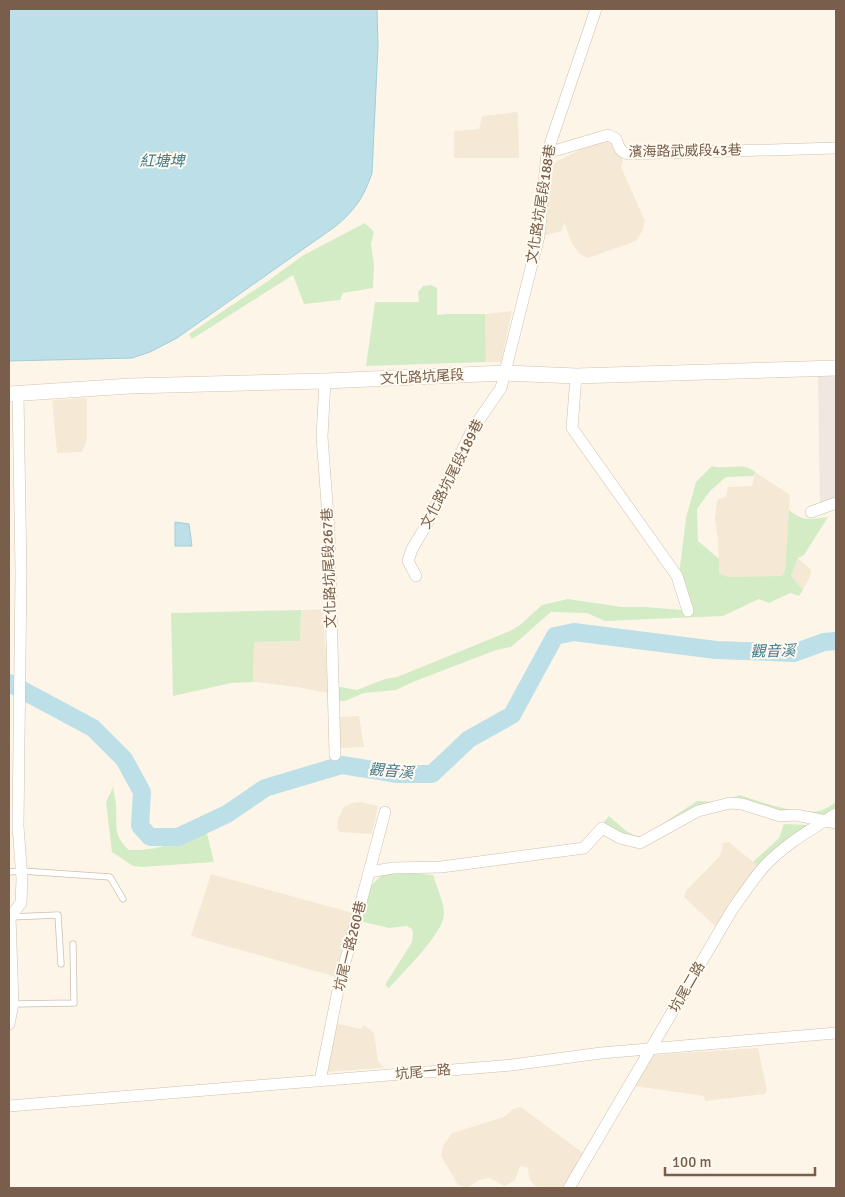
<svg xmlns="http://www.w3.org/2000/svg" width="845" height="1197" font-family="Signika,'Noto Sans TC',sans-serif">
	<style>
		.residential { fill: #f5e9d6 }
		.industrial { fill: #eee8e1 }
		.green { fill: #d3ecc6 }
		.water { fill: #bcdfe8; stroke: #a1ceda }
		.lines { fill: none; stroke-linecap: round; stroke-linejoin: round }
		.river { stroke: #bcdfe8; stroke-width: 18 }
		.service-casing { stroke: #cfbfad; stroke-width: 7 }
		.minor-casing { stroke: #cfbfad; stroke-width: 12 }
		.secondary-casing { stroke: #d5c1ad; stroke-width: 16 }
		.service { stroke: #fff; stroke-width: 5.5 }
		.minor { stroke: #fff; stroke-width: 11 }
		.secondary { stroke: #fff; stroke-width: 15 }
		.labels { text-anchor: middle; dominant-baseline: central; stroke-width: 4; stroke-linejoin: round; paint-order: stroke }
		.street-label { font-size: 14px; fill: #785e4b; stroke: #fffaef }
		.water-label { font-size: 15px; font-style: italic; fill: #437b8c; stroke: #fffaef }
	</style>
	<rect width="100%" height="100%" fill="#fdf6e8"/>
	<path class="residential" d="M518,112l1,46h-65v-27l25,-2 3,-13z
		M604,138l10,5 9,17 -2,7 24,54 -2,9 -7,11 -48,17 -8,-4 -8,-10 -8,-22 -2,9 -19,5 8,-72z
		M512,311l-11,51h-15l-1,-48z
		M87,398v42l-5,12 -25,1 -5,-53z
		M755,472l35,23 -5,75 -3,6 -54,1 -9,-4 -1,-34 -3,-19 2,-20 9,-4 2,-9 24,-1z
		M798,558l13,12 -1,7 -7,13 -12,-14z
		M323,609l5,84 -31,-6 -44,-5 1,-40 46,-1 1,-31z
		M359,716l5,31 -22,1 -5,-3 1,-28z
		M361,802l17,4 -6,28 -32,-2 -3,-4 1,-9 6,-12 8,-4z
		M729,842l29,24 -43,60 -31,-29 2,-6 33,-34 4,-9 -1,-5z
		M211,874l142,39 -17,64 -145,-41z
		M333,1023l29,6 2,-4 10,8 4,28 6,7 -59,4z
		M758,1048l9,42 -2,4 -60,7 -1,-5 -70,-10 18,-31z
		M521,1107l62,46 -12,25 -8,10h-21l-7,-2 -6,-7 -1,-11 -8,-2 -5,14 -10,6 -16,-8 -10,2 -11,8 -10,-3 -17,-29 2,-10 9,-13 52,-16 9,-8z"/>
	<path class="industrial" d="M818,375h18v122l-16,9z"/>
	<path class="green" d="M365,223l9,9 -3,12 3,21 -1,23 -30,5 -3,7 -36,4 -11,-29 -101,64 -3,-5 79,-53 34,-25z
		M431,285l6,3v27l10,-1h38l1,48 -120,4 9,-64h44l-1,-10 5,-6z
		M712,466c14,5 31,-5 43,6l-1,4 -28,1 -16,14 -13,18 1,32 21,18v14l9,4 54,-1 3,-6 4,-60c15,12 20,9 39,7l-24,38 -6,3 -7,18 12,14 -4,6 -9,-3 -21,10 -10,-4 -36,17 -118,5 -18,-8 -36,-1 -40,35 -15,3 -83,32 -17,8 -32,3 -19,8h-6l-4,-15 22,4 28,-11 12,-2 113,-46 10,-6 22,-20 26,-6 54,8h24l36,3 -3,-35 7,-57 10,-36z
		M301,610l-1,31 -46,1 -1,40 -22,1 -58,13 -2,-83z
		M113,787c1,6 3,13 3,20 1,18 -3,29 13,43 31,1 50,-9 77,-21l8,33 -72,5 -9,-1 -21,-14 -6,-50z
		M740,795c21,7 61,22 82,15 5,-2 10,-5 14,-8v8l-13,8 -59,-9 -26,-7 -40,8 -63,32 -32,-19 6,-7c10,8 21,22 35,20l53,-35 24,1z
		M784,824l25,1 -51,41 -5,-4 26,-24z
		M389,871l44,4c3,10 11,27 11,38 1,19 -41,59 -55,75l-4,-3 27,-43 1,-8 -1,-5 -5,-3 -18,2 -29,-7c7,-26 5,-36 29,-50z"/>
	<path class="water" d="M9,9h368l1,37 -6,127c-8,24 -17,37 -36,53l-159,112 -27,14 -18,6 -123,3z
		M175,522l14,2 3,22h-17z"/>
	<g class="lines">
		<path class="river" d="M9,683l84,45 31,31 18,33 -2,34 10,11h28l49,-23 38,-26 77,-23 56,9h34l37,-35 43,-24 43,-79 19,-4 142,18 78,3 30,-11 12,-1"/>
		<defs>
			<path id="service" d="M9,872l13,-1 88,6 13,22
				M10,917l48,-2 3,49
				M13,1004l61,-1 -1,-59"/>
			<path id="minor" d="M547,153l61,-18 8,4c3,7 3,13 12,15l208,-6
				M576,376l-4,52 105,148 11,35
				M325,381l-3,56 7,93 6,225
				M811,512l25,-9
				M416,576l-8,-15 4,-12 15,-25 45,-94 29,-42 38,-152 8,-83 49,-144
				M369,872l24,-4 48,-1 143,-19 18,-20 18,10 20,5 58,-32 32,-8 12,1 38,12 16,-1 40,8
				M9,1024l4,-20 -3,-87 11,-14 1,-24 -4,-53 3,-254 -3,-178
				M320,1081l19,-96 46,-173
				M9,1106l503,-41 89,-12 235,-20
				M569,1188l163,-278c10,-14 19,-28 30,-41 20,-23 48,-39 74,-55"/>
			<path id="secondary" d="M9,394l121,-8 195,-5 180,-8 71,3 260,-8"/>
		</defs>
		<use href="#service" class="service-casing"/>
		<use href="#minor" class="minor-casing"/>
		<use href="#secondary" class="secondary-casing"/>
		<use href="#service" class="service"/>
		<use href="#minor" class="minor"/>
		<use href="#secondary" class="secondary"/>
	</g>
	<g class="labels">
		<g class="street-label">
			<text transform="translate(685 151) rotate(-1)">濱海路武威段43巷</text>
			<text transform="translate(541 204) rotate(-81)">文化路坑尾段188巷</text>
			<text transform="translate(422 377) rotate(-3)">文化路坑尾段</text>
			<text transform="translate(452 474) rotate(-63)">文化路坑尾段189巷</text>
			<text transform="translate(329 568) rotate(-92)">文化路坑尾段267巷</text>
			<text transform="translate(350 946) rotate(-76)">坑尾一路260巷</text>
			<text transform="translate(687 987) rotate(-60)">坑尾二路</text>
			<text transform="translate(423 1072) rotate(-5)">坑尾一路</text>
		</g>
		<g class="water-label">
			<text x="162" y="161">紅塘埤</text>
			<text transform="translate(773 651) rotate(-1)">觀音溪</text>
			<text transform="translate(391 771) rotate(5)">觀音溪</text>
		</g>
	</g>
	<rect width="845" height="1197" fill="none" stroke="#785e4b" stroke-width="20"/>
	<path d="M665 1167v8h150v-8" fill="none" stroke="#785e4b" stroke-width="2.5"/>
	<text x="672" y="1167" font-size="15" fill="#785e4b" stroke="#fffaef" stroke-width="4" paint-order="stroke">100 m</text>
</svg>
